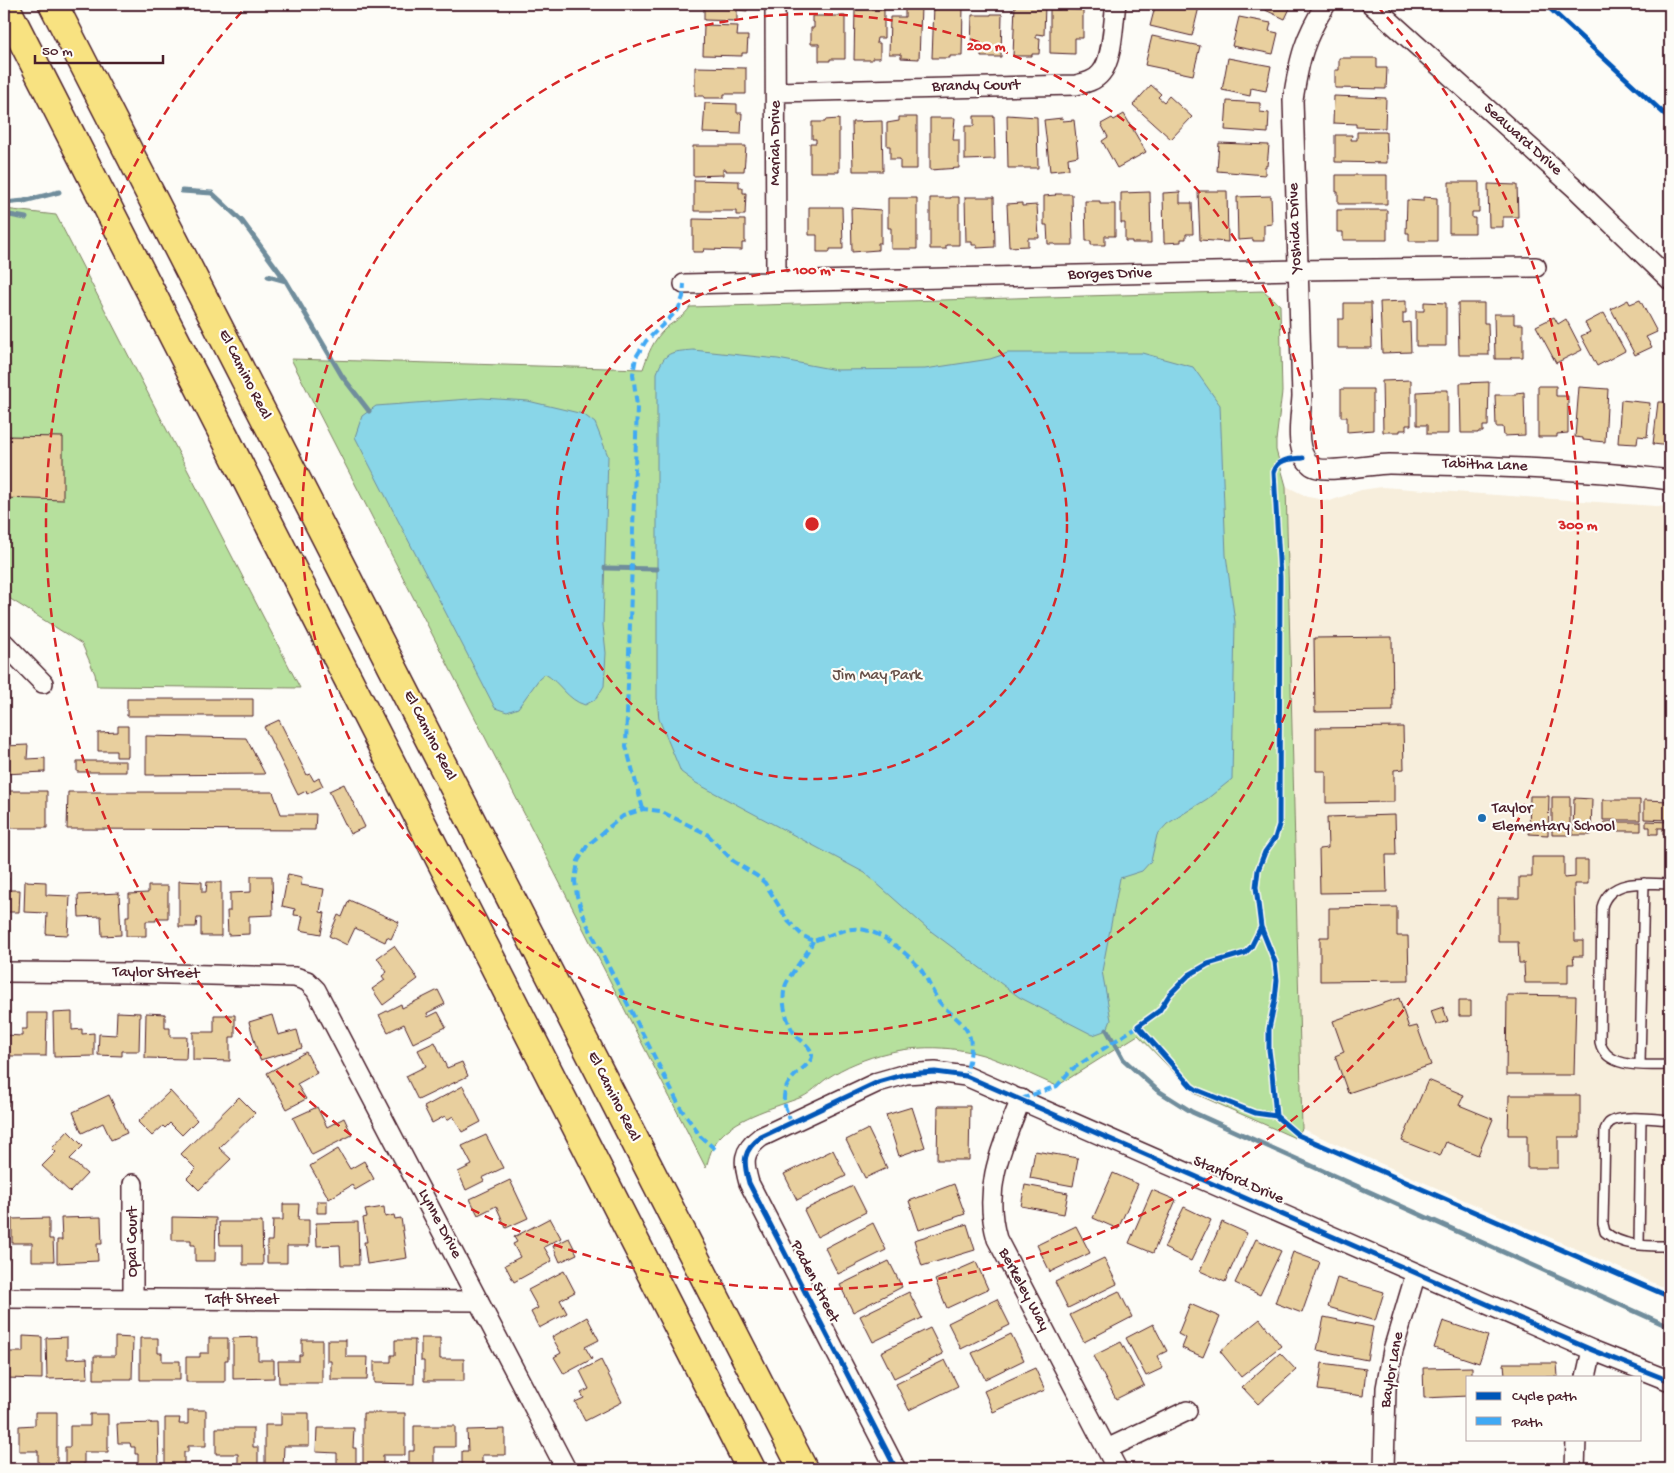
<svg xmlns="http://www.w3.org/2000/svg" width="1674" height="1473" font-family="'Gochi Hand',sans-serif">
	<style>
		.built { fill: #f7eedc }
		.green { fill: #b6e09d; stroke: #808064 }
		.water { fill: #89d6e8; stroke: #708d9c }
		.lines { fill: none; stroke-linecap: round; stroke-linejoin: round }
		.stream { stroke: #708d9c; stroke-width: 5 }
		.building { fill: #e8cf9e; stroke: #4a1f2b }
		.lane-casing { stroke: #4a1f2b; stroke-width: 12 }
		.street-casing { stroke: #4a1f2b; stroke-width: 22 }
		.highway-casing { stroke: #4a1f2b; stroke-width: 31 }
		.lane { stroke: #fdfcf7; stroke-width: 9 }
		.street { stroke: #fdfcf7; stroke-width: 19 }
		.highway { stroke: #f8e281; stroke-width: 28 }
		.quiet { stroke: #3fa9f5; stroke-width: 4; stroke-dasharray: 8 4; stroke-linecap: butt }
		.cycleway-casing { stroke: #fdfcf7; stroke-width: 8 }
		.cycleway { stroke: #0057b8; stroke-width: 5 }
		.ring { fill: none; stroke: #d62828; stroke-width: 2.5; stroke-dasharray: 9 6 }
		.poi-dot { fill: #1f6fb2; stroke: #fdfcf7; stroke-width: 2 }
		.labels { text-anchor: middle; dominant-baseline: central; stroke-width: 4.5; stroke-linejoin: round; paint-order: stroke }
		.street-label { font-size: 16px; fill: #4a1f2b; stroke: #fdfcf7 }
		.park-label { font-size: 16px; fill: #654f48; stroke: #fdfcf7 }
		.poi-label { font-size: 16px; fill: #4a1f2b; stroke: #fdfcf7; text-anchor: start }
		.centre { fill: #d62828; stroke: #fdfcf7; stroke-width: 2.5 }
		.ring-label { font-size: 15px; text-anchor: middle; font-weight: bold; fill: #d62828; stroke: #fdfcf7; stroke-width: 4.5; stroke-linejoin: round; paint-order: stroke }
	</style>
	<rect width="100%" height="100%" fill="#fdfcf7"/>
	<filter id="ink" filterUnits="userSpaceOnUse"><feTurbulence type="fractalNoise" baseFrequency=".02" numOctaves="2"/><feDisplacementMap in="SourceGraphic" scale="10" xChannelSelector="R" yChannelSelector="G"/><feConvolveMatrix kernelMatrix="1 2 1 2 8 2 1 2 1" color-interpolation-filters="sRGB"/></filter>
	<g filter="url(#ink)">
		<path class="built" d="M1286,486l22,11 22,4 31,-11 21,-3 288,20v783l-368,-161z"/>
		<path class="green" d="M4,209l52,6 244,473 -203,-2 -2,-12 -13,-30 -78,-49z
			M1264,291l16,14 2,87 -6,49v9l10,36 16,643 -7,9 -99,-44 -7,-6 -51,-53 -81,51c-24,-10 -49,-23 -74,-31 -43,-12 -86,-9 -127,8 -10,4 -21,10 -30,16 -8,6 -15,14 -24,18 -26,10 -63,19 -82,40 -8,8 -11,20 -14,31l-415,-809 352,10c5,-15 10,-29 23,-41 8,-7 18,-11 24,-21z"/>
		<path class="water" d="M693,350l85,9 58,11 89,-1 65,-10 18,-6h134l51,14 27,38 6,150 9,67 -3,157 -25,20 -40,25 -10,11 -6,26 -9,10 -22,7 -18,93 9,49 -4,10 -14,5 -74,-38 -91,-68 -63,-56 -169,-90 -15,-11 -22,-53 -2,-21v-325c8,-22 14,-21 36,-23z
			M482,398l46,3 55,13 12,9 13,33 -5,169 3,28 -2,33 -8,13 -11,6c-18,-5 -25,-23 -40,-31l-6,5 -21,29 -11,4 -12,-4 -140,-271 7,-21 14,-10z"/>
		<g class="lines">
			<path class="stream" d="M182,191l30,2 30,28 44,60 56,95 27,35
				M4,203l20,-2 35,-9
				M4,214l22,4
				M268,276l18,5
				M605,568l52,1
				M1107,1030l16,29 34,31 35,22 478,215"/>
		</g>
		<path class="building" d="M704,4h43v7l-10,-1v11l-33,-1z
			M1015,4l30,1 -1,30 -8,-1v4h4l-1,16h-7v2h-19z
			M1164,4h21l14,3 -7,29 -42,-10 5,-19 8,2z
			M1252,4h40l-7,15z
			M934,6l29,1 -1,49h-12v2h-18z
			M905,7h16l-2,52 -18,-1v-4h-12l1,-37h15z
			M855,9h29v29h-7l-1,5h4v15h-8v2h-18z
			M1050,9l33,1v28h-8v16l-25,-1z
			M991,14h11l-1,43h-20v-8h-10l1,-34h19z
			M812,16h33v43h-15v2h-11v-17h-8v-16h3v-6h-2z
			M1239,17l32,6 -2,8 9,2 -5,21 -41,-8z
			M704,25l34,1 -1,10h11l-1,17h-5v3l-39,-1z
			M1152,36l48,10 -7,29 -48,-10z
			M1228,58l43,8 -5,25 -15,-3 -1,8 -28,-6z
			M1339,58h38v10h10l-1,21 -51,-1v-18h4z
			M695,67l51,1v26h-22v4h-20v-2h-9z
			M1151,85l10,9 -3,3 6,5 5,-6 23,21 -21,22 -38,-34z
			M1334,96l52,2 -1,30 -29,-1v-3l-23,-1z
			M1227,101l33,2v9l9,1 -1,20 -43,-3z
			M705,103l32,1v9h5l-1,21 -38,-1z
			M1124,114l22,38 -29,16 -15,-27 6,-4 -7,-13 11,-6 2,2z
			M1007,115l30,2 1,51h-30z
			M974,116h20l1,43 -30,1v-34h9z
			M899,117h18v52h-17v-10h-10v-13h-3v-23l12,-2z
			M930,118h25l-2,22h6v28l-29,2z
			M1062,118l1,3 11,-1 4,36 -10,2 1,11 -19,2 -6,-51z
			M839,119v53h-29v-29h6v-4h-4v-17h13v-2z
			M882,121l1,50h-30l-1,-49z
			M1357,132h29l1,31 -52,-1v-27h17l-1,5h6z
			M1219,143l50,2 -2,21h-2v9l-48,-4z
			M693,146h53l-2,25h-18v-2h-3v6l-30,1z
			M1336,175h51v29h-49v-12h-2z
			M694,180l45,1v7h4v5h3l-1,22h-9v-4h-42z
			M1449,182h30v30h-7v6h3v15h-26z
			M1488,184l29,1 1,32h-15v10h-14z
			M1198,191h29l1,51 -28,-2z
			M1150,192l1,51h-19v-2h-7v-18h-4v-30z
			M1180,192v11h12l1,31h-7v5h-5v3l-17,1 -1,-50z
			M1055,194h17l1,51h-18v-1h-7l-1,-19h-3v-29l12,-1z
			M1271,196l1,28 -8,1v16h-11v-2l-15,1 -1,-43z
			M951,197h8v48h-13v4h-16v-51h21z
			M965,197h29l1,50 -18,1v-3h-5v-3h-6z
			M1423,197l14,1v43h-28v-8h-3l1,-33 16,1z
			M888,198h29v51h-26v-21h-3z
			M1085,201h15v3h15v32h-10v9h-14v-4h-5z
			M1022,203v3l15,-1 2,33h-11v8l-19,1 -2,-43z
			M809,207h33l1,42h-13v3h-13v-17h-8z
			M851,208l30,2v33h-3v7l-26,2z
			M1337,210h50v30h-44v-8h-6z
			M693,219l52,1v23h-3v7l-38,-1 -1,3h-10z
			M1628,300l2,4 10,-4 17,32 -11,5 6,10 -17,8 -24,-46z
			M1406,301v12h-3v10l7,-1 1,30 -29,1 -2,-51z
			M1424,302l22,1v43h-30v-35h8z
			M1344,303h27l1,45h-34v-29h6z
			M1458,303h26v20h4l1,32h-30z
			M1604,313l21,38 -28,15 -16,-30 9,-4 -5,-9z
			M1494,314h20v10h9v33h-12v2h-16z
			M1554,317l4,7 8,-5 16,31 -26,13 -20,-37z
			M1411,380v45h-5v5h-6v2h-17l-1,-51z
			M1489,382l-1,44h-5v6h-5v1h-17l-1,-50z
			M1538,386h18v10h12v37l-11,1v3h-19z
			M1579,387l29,2 -3,53 -22,-2v-2l-8,-1z
			M1341,389h32v41l-26,2v-15h-6z
			M1435,390h13v44h-21v-9h-10v-33l18,-1z
			M1524,392l1,43 -21,1 -1,-9h-7l-1,-32h21v-2z
			M1621,400l29,3 -3,34 -9,-1 -1,8 -19,-1z
			M1658,402h12v44l-17,-2z
			M4,436l59,1v63l-59,-2z
			M1392,637l1,74 -78,1 -1,-74z
			M127,699h126v17h-126z
			M279,720l28,55 3,-1 4,7 5,-3 4,8 -16,8 -1,-3 -8,4 -34,-68z
			M118,726h10v31h-12v-6h-18v-18l20,-1z
			M1403,727l1,42 -10,1v32l-68,1v-32h-10v-43z
			M146,736l100,2 19,36 -119,1z
			M28,745l-1,14 18,-1v14l-41,2v-28z
			M77,761h49v11h-49z
			M344,784l21,43 -15,7 -21,-43z
			M4,791h43v37h-43z
			M68,792h205l8,22h35l-1,16 -248,-1z
			M1530,796h19l-1,39 -19,-1z
			M1552,797h18v38h-18z
			M1574,798l18,1 -1,36h-18z
			M1603,800h37v20h-37z
			M1644,800l26,1v19l-26,-1z
			M1395,815l1,40h-10l1,37 -67,1 -1,-44 9,-1 -1,-31z
			M1646,821l24,1v12h-7v-6h-5v6h-8v-7h-4z
			M1604,822h37v9h-37z
			M1532,857h32v21l11,-1v-17h13v24h-14l1,57h8v15h-10l1,8h-6v19h-43l-1,-20h-5l-1,-21h-20v-44h21v-21h13z
			M288,874l14,3 -1,8 23,4 -4,23 5,1 -4,21 -21,-4 3,-14 -9,-1 1,-6 -13,-3z
			M251,876h21l1,39 -24,1v18l-21,1 -1,-24h3v-18l21,-1z
			M4,877l5,1 -1,12h12l-1,22h-15z
			M25,881l21,1v13l24,1 -2,39 -22,-1 1,-21 -23,-1z
			M179,881l23,1v10h4l1,-10h14v54h-20v-18h-4l-1,9h-17z
			M148,886h20v32h-12v3h-10v15h-20v-20h3v-22l19,-1z
			M119,893l2,42 -19,1 -1,-20 -22,1 -1,-22z
			M349,900l50,22 -8,17 -4,-2 -2,5 -30,-14 -8,17 -18,-9 9,-21 4,2z
			M1397,907v29h11l1,44 -89,1v-44h9v-29z
			M394,946l24,33 -35,26 -11,-16 13,-9 -3,-4 5,-4 -10,-14z
			M438,990l7,14 -18,9 1,4 10,-5 8,15 -33,16 -9,-19 -16,8 -9,-17 22,-11 1,4z
			M1507,995l69,1 -2,79h-68z
			M1399,998l10,30 8,-2 14,39 -83,28 -13,-37 9,-4 -11,-31z
			M1459,1001h12v15h-12z
			M1443,1007l5,14 -12,4 -5,-14z
			M72,1012v18l10,-1v5l12,-1v23l-40,1 -1,-44z
			M117,1012l23,1 -1,38h-17v5l-24,-1 1,-21 17,1z
			M27,1013h20l-1,43h-40v-21l16,1v-7h5z
			M146,1013l19,1v14h5v9h17l-1,22 -41,-1z
			M214,1015h21v22h-5v24l-37,-1v-28h21z
			M272,1015l6,20 19,-5 5,18 -42,12 -11,-38z
			M435,1042l12,26 15,-6 6,14 -50,24 -12,-24 20,-10 -8,-16z
			M306,1052l11,21 -20,11 9,15 -19,10 -20,-36z
			M4,1079h5l-1,27h-4z
			M1428,1080l36,15 -5,10 34,14 -15,36 -32,-13 -6,14 -38,-15z
			M463,1086l18,36 -19,10 -9,-16 -6,4 -2,-4 -13,7 -8,-16z
			M170,1091l27,29 -15,15 -12,-12 -5,5 -2,-2 -11,10 -14,-14z
			M109,1095l18,38 -16,7 -8,-17 -21,10 -9,-21z
			M1509,1095h71v42h-22v31h-31v-33h-19z
			M239,1097l16,16 -36,35 12,11 -32,31 -12,-12 9,-9 -15,-15z
			M938,1106h32l-1,54h-32z
			M317,1107l10,20 17,-9 8,17 -40,20 -19,-37z
			M912,1107l13,40 -26,9 -13,-41z
			M868,1129l19,39 -22,10 -19,-38z
			M68,1131l15,15 -13,13 17,15 -17,18 -28,-26 14,-14 -4,-4z
			M486,1135l17,33 -21,10 2,3 -18,9 -8,-18 14,-7 -10,-19z
			M338,1149l12,20 14,-8 10,18 -19,11 -3,-5 -23,14 -19,-33z
			M833,1150l13,26 -49,24 -13,-26z
			M1035,1151l43,7 -5,28 -43,-8z
			M1113,1173l25,11 -20,45 -25,-11z
			M510,1180l18,38 -22,10 -10,-22 -18,9 -8,-16z
			M954,1184l11,30 -46,16 -10,-29z
			M1025,1185l43,8 -4,21 -43,-8z
			M853,1186l13,26 -49,25 -13,-27z
			M1152,1190l24,10 -23,53 -24,-10z
			M317,1201h10v12h-10z
			M283,1204h16l-1,16h11v26h-22v17h-20v-22h5l1,-21h10z
			M384,1207l1,10 9,-2 1,4 6,-1 6,40 -40,6 -3,-22h3l-4,-24 4,-1 -2,-7z
			M1184,1207l27,13 -20,41 -27,-13z
			M101,1217l1,27h-5l1,17 -41,2v-23h5l-1,-22z
			M172,1217l44,1 -1,43h-20v-16h-4v-5h-19z
			M49,1218v21h4l1,22h-22v-18h-20v-24z
			M550,1218l11,20 -17,9 8,14 -38,21 -9,-17 15,-8 -7,-13 4,-2 -3,-5z
			M219,1222h43l1,43h-20v-20h-23z
			M358,1222l1,43h-18l-1,-20 -23,1 -1,-23z
			M1222,1222l25,11 -22,49 -25,-11z
			M873,1223l13,27 -48,24 -13,-26z
			M967,1224l8,26 -53,16 -8,-26z
			M1076,1226l14,27 -40,19 -13,-27z
			M569,1238l8,16 -17,8 -7,-16z
			M1256,1239l25,12 -21,44 -25,-12z
			M4,1242h3l1,18h-4z
			M1293,1252l27,10 -18,51 -27,-10z
			M1104,1258l13,26 -49,24 -13,-26z
			M889,1261l13,26 -49,25 -13,-27z
			M976,1262l12,27 -41,19 -12,-28z
			M564,1271l11,21 -15,8 7,13 -28,15 -8,-16 7,-4 -10,-18z
			M1337,1278l47,14 -9,29 -47,-14z
			M1119,1291l13,26 -48,25 -14,-27z
			M909,1292l13,26 -49,24 -13,-26z
			M997,1299l13,26 -49,24 -13,-26z
			M1190,1304l30,13 -17,40 -21,-9 4,-10 -8,-4z
			M587,1317l12,23 -14,7 7,12 -28,15 -10,-17 7,-4 -9,-16z
			M1324,1317l49,10 -6,33 -50,-10z
			M1260,1319l21,27 -40,31 -21,-26z
			M1443,1321l45,15 -9,27 -45,-15z
			M1153,1324l14,27 -10,5 6,12 -17,8 -20,-38z
			M930,1328l13,26 -49,24 -13,-26z
			M1011,1334l13,26 -39,19 -13,-26z
			M23,1336l19,1v42l-38,-1v-26h19z
			M67,1337v22l20,-1 1,20 -41,1 -1,-41z
			M115,1337l18,1 -1,41h-38v-23h21z
			M258,1337v23h16v18l-41,1v-41z
			M140,1338h18v15h4v8h18v19h-40z
			M209,1338h19v22h-3v22h-39v-25h14v-4h9z
			M421,1338h19v21h24v22h-40v-20h-3z
			M302,1340h20v43h-43l-1,-22h21v-6h3z
			M327,1340h19v17h22l-1,23h-36v-19h-4z
			M395,1340h20l-1,44 -40,-1v-21h17v-7h4z
			M1121,1342l23,43 -28,14 -23,-43z
			M1280,1353l16,17 -38,34 -16,-17z
			M601,1360l21,42 -37,19 -10,-19 9,-4 -3,-5 8,-4 -9,-18z
			M945,1360l13,26 -49,24 -13,-26z
			M1322,1363l44,6 -3,27 -45,-6z
			M1504,1363h53l1,14h-53z
			M1472,1367v10h-4v19l-44,2 -1,-30z
			M1035,1368l10,22 -52,22 -9,-21z
			M188,1410h18v36h-18v6h-4v15h-19v-49h15l-1,6h9z
			M35,1412h22v53l-19,1v-15h-19v-25l16,-1z
			M281,1413h28v33h-25l-1,23h-18v-44h16z
			M363,1413h42v42h-22v14h-20z
			M90,1414h18v38h-24v15h-19v-20h5v-21h20z
			M158,1423l1,45h-21v-14h-3v-7h-4l-1,-4h-12l-1,-19z
			M4,1425h3v19h-3z
			M414,1426h41v21h-21v22h-25v-18h5z
			M216,1428h37v19h5v22h-20v-15h-22z
			M317,1428h37l-1,20h3v21h-19v-16l-21,-1z
			M505,1429v26h-23v14h-20v-18h6l-1,-21z"/>
		<g class="lines">
			<defs>
				<path id="lane" d="M1670,884c-24,-1 -60,-6 -68,23l-2,135c6,28 48,23 70,23
					M1640,1064l4,-181
					M1670,1120c-13,-1 -51,-6 -61,3 -2,2 -3,5 -4,7l-2,94 2,8c17,15 44,14 65,14
					M1639,1244l2,-125"/>
				<path id="street" d="M775,4l1,278
					M1326,4c-22,34 -27,56 -33,96l9,296c-1,21 -9,54 9,69 10,10 61,-1 78,-1 94,2 188,4 281,16
					M1371,4l204,184 95,92
					M776,92l300,-7c9,-2 19,-4 25,-12 12,-13 12,-51 15,-69
					M684,284l613,-14 239,-3
					M4,643l39,40
					M4,972l125,1 166,4 12,4 9,9 250,479
					M1021,1099c-19,48 -39,88 -24,140l120,230
					M133,1184v115
					M4,1298l475,3
					M1586,1377l6,-27
					M1107,1449l80,-38
					M896,1469l-147,-286c-6,-21 -7,-32 12,-46l117,-55 28,-8 29,-2 31,4 626,274 78,31
					M1384,1469l2,-81 7,-38 23,-77
					M1575,1469l1,-30"/>
				<path id="highway" d="M4,4l747,1465
					M53,4l750,1465"/>
			</defs>
			<use href="#lane" class="lane-casing"/>
			<use href="#street" class="street-casing"/>
			<use href="#highway" class="highway-casing"/>
			<use href="#lane" class="lane"/>
			<use href="#street" class="street"/>
			<use href="#highway" class="highway"/>
			<path class="quiet" d="M643,809l-17,-63 11,-340 -4,-32 3,-17 10,-16 32,-31 5,-13 1,-13
				M1021,1099l36,-13 14,-16 67,-44
				M791,1123c-2,-7 -6,-15 -7,-22 -2,-25 28,-34 28,-45 0,-11 -13,-15 -18,-23 -8,-13 -14,-34 -8,-49 7,-15 20,-27 27,-43
				M715,1149l-14,-12 -20,-28 -95,-187 -9,-26 -2,-15 3,-20 9,-15 21,-18 15,-12 20,-7 17,2 47,23 26,27 24,15 8,7 23,38 14,14 11,6c14,-4 32,-14 47,-12 21,2 50,26 62,42 7,11 11,23 19,33 10,11 25,19 29,34 3,12 -2,26 -4,38"/>
			<defs>
				<path id="cycleway" d="M1545,4l125,115
					M1303,458c-11,1 -25,0 -29,14l6,105 -1,248 -4,13 -10,14 -7,18 -2,17 5,40 -10,20 -6,6 -37,11 -19,11 -19,19 -11,17 -21,15 53,60 6,4 58,23 21,3 22,19 372,162
					M1261,927l14,35 2,18 -2,20 -6,29v21l3,23 4,43
					M896,1469l-147,-286c-6,-21 -7,-32 12,-46l117,-55 28,-8 29,-2 31,4 626,274 78,31"/>
			</defs>
			<use href="#cycleway" class="cycleway-casing"/>
			<use href="#cycleway" class="cycleway"/>
		</g>
	</g>
	<g class="ring">
		<circle cx="812" cy="524" r="255"/>
		<circle cx="812" cy="524" r="510"/>
		<path d="M1377 6A766 766 0 1 1 247 6"/>
	</g>
	<circle class="poi-dot" cx="1482" cy="818" r="5"/>
	<g class="labels">
		<g class="street-label">
			<text transform="translate(976 87) rotate(-1)">Brandy Court</text>
			<text transform="translate(1522 140) rotate(42)">Seaward Drive</text>
			<text transform="translate(776 143) rotate(-90)">Mariah Drive</text>
			<text transform="translate(1296 228) rotate(-92)">Yoshida Drive</text>
			<text transform="translate(1110 275) rotate(-1)">Borges Drive</text>
			<text transform="translate(244 375) rotate(63)">El Camino Real</text>
			<text transform="translate(1485 466) rotate(2)">Tabitha Lane</text>
			<text transform="translate(429 736) rotate(63)">El Camino Real</text>
			<text transform="translate(156 974) rotate(1)">Taylor Street</text>
			<text transform="translate(613 1097) rotate(63)">El Camino Real</text>
			<text transform="translate(1238 1181) rotate(24)">Stanford Drive</text>
			<text transform="translate(439 1224) rotate(62)">Lynne Drive</text>
			<text transform="translate(133 1242) rotate(-90)">Opal Court</text>
			<text transform="translate(814 1282) rotate(63)">Paden Street</text>
			<text transform="translate(1023 1290) rotate(62)">Berkeley Way</text>
			<text x="242" y="1300">Taft Street</text>
			<text transform="translate(1393 1370) rotate(-80)">Baylor Lane</text>
		</g>
		<g class="park-label">
			<text x="877" y="676">Jim May Park</text>
		</g>
		<g class="poi-label">
			<text x="1492" y="809">Taylor<tspan x="1492" dy="18">Elementary School</tspan></text>
		</g>
	</g>
	<circle cx="812" cy="524" r="8" class="centre"/>
	<g class="ring-label">
		<text x="986" y="50">200 m</text>
		<text x="812" y="274">100 m</text>
		<text x="1578" y="529">300 m</text>
	</g>
	<rect width="1674" height="1473" fill="none" stroke="#fdfcf7" stroke-width="20"/>
	<rect x="10" y="10" width="1654" height="1453" fill="none" stroke="#4a1f2b" stroke-width="2" filter="url(#ink)"/>
	<rect x="1466" y="1376" width="175" height="65" fill="#fdfcf7" stroke="#b5a4a5"/>
	<rect x="1476" y="1392" width="25" height="8" fill="#0057b8" stroke="#b5a4a5"/>
	<text x="1512" y="1400" font-size="15" fill="#4a1f2b">Cycle path</text>
	<rect x="1476" y="1417" width="25" height="8" fill="#3fa9f5" stroke="#b5a4a5"/>
	<text x="1512" y="1426" font-size="15" fill="#4a1f2b">Path</text>
	<path d="M35 55v8h128v-8" fill="none" stroke="#4a1f2b" stroke-width="2.5"/>
	<text x="42" y="55" font-size="15" fill="#4a1f2b" stroke="#fdfcf7" stroke-width="4" paint-order="stroke">50 m</text>
</svg>
